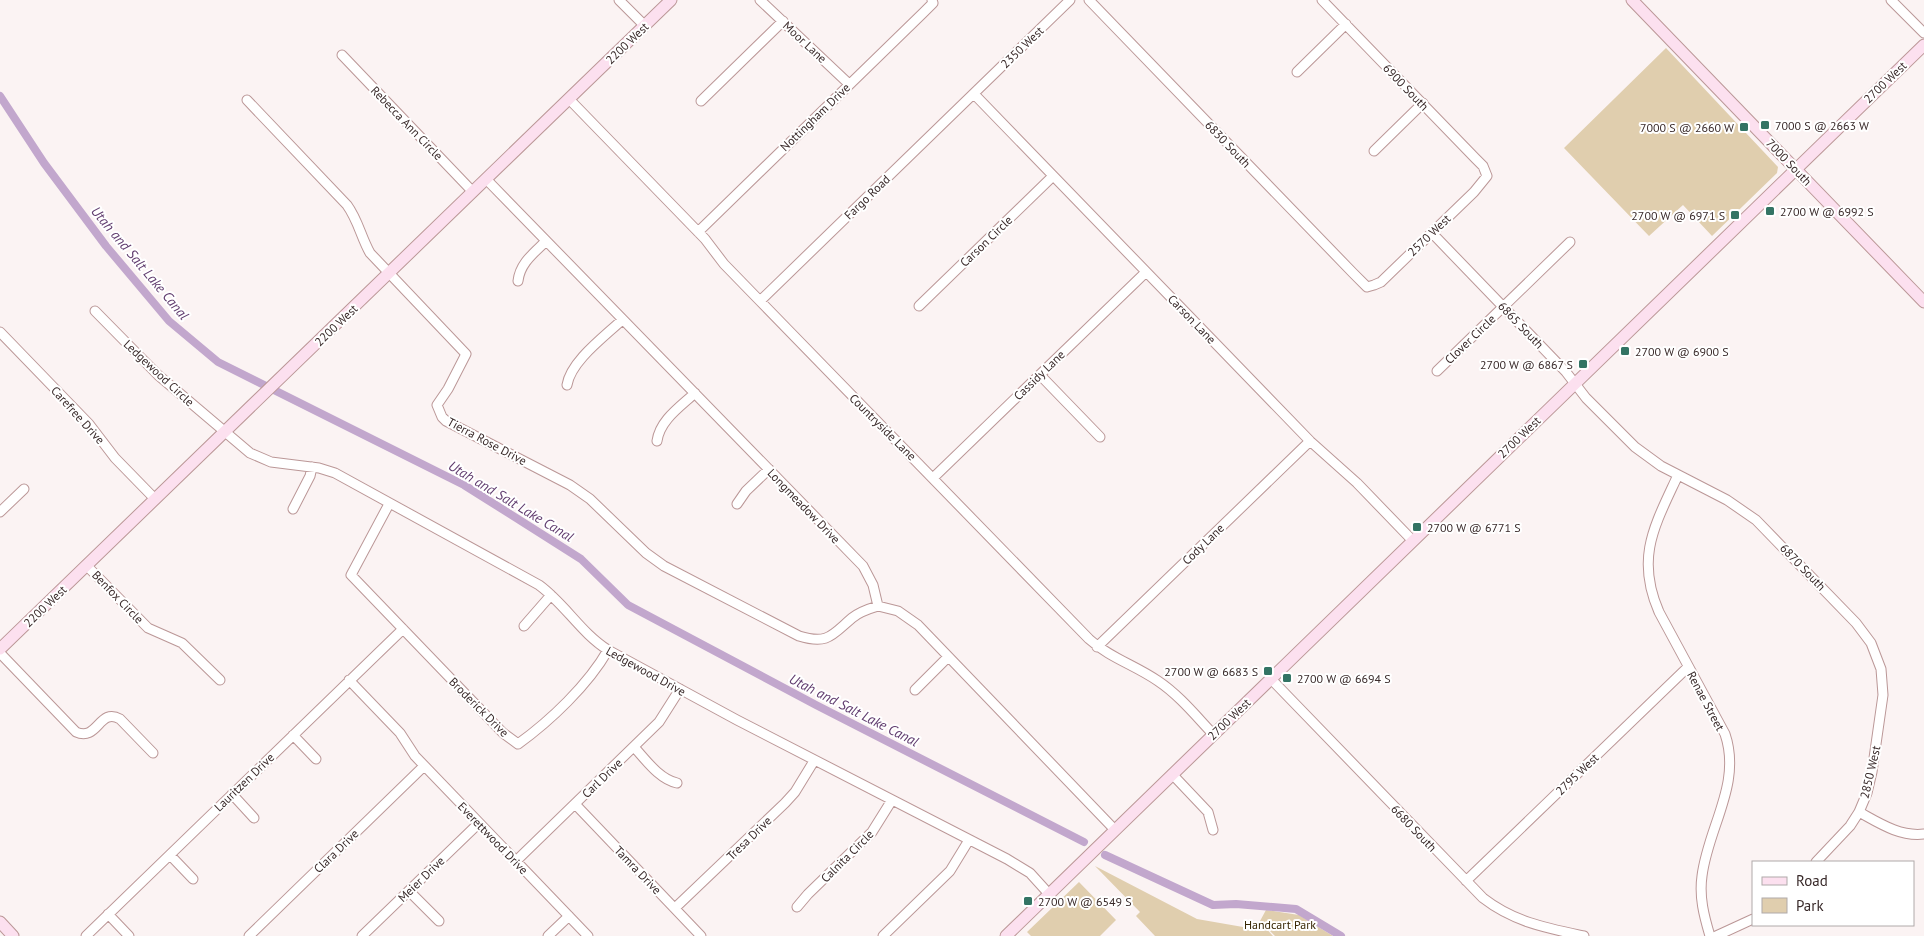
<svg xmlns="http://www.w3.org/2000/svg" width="1924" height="936" font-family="'PT Sans',sans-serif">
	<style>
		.green { fill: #e0ceae }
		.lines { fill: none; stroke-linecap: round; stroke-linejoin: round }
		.canal { stroke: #c2a7cd; stroke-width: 8 }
		.street-casing { stroke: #bb9797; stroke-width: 11 }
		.secondary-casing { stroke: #bb9797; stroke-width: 13 }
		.street { stroke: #fff; stroke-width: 9 }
		.secondary { stroke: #fce0ef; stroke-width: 11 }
		.poi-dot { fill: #337464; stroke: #fff; stroke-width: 2 }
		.labels { text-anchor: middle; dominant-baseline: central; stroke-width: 4; stroke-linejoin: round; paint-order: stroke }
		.street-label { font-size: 12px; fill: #392a2a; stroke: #fff }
		.poi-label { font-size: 12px; fill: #392a2a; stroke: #fff; text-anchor: start }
		.park-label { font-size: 12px; fill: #372603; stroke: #fff }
		.water-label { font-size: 14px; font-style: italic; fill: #613d6f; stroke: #fff }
	</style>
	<rect width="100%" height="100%" fill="#fbf3f3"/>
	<path class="green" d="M1666,48l112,119 -1,6 -65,63 -29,-31 -34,31 -85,-88z
		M1095,866l102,53 46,8h22l8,9h-118l-19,-20 4,-4z
		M1079,882l37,38 -16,16h-69l-4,-4z
		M1266,910l33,5 34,21h-58l-15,-15z"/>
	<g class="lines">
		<path class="canal" d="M0,96l44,67 62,83 63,75 49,41 246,123 117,74 47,46 188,100 268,137
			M1105,855l108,50 23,-1 60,5 45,27"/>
		<defs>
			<path id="street" d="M619,0l26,26
				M760,0l89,84
				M1089,0l264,273 14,14 7,-2 7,-3 93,-90 13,-16 -4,-10 -7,-7 -154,-159
				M1891,0l33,33
				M342,55l131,137
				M1297,72l49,-48
				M974,94l336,347 47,42 56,58
				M569,99l136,140 19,25 36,37 329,338c21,19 46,26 69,42 21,14 38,35 55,53
				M247,100l100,105c11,15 14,32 23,48l96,101 -18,35 -11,16 5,12 4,4 124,64 20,14 56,54 18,13 135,70c29,9 33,-1 53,-18 7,-6 16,-9 26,-12
				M701,101l82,-80
				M1374,151l49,-48
				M486,179l377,387 10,19 5,21 20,5 20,14 197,205
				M698,232l225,-219 10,-10 -1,-3
				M1432,233l134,139 20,26 49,49 26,19 66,34 29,20 100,103 15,20 10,26 2,26 -11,77 -5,21 -8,19 -9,14 -34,36
				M518,281c2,-18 16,-28 28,-40
				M760,301l310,-301
				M919,306l134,-130
				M95,311l63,64 92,78 21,9 48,6 16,5 204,112c26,19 42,48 69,65l129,70 270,139 23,14 19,21
				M0,332l89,92 26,34 40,41
				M1437,371l133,-129
				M1040,375l60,62
				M567,385c4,-24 37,-48 55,-65
				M657,441c3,-21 23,-34 38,-48
				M1678,475c-23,50 -43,82 -19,137l66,122c17,50 -17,93 -23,142 -3,21 2,40 8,60
				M933,478l213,-206
				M389,504l-38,71 152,158 15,11c32,-23 70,-59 90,-94
				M737,504l9,-13 23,-22
				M293,509l17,-33 2,-9
				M0,512l24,-23
				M87,566l61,62 34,15 38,37
				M524,626l27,-31
				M1097,647l213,-206
				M0,653l76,79c22,10 23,-25 44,-13l33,34
				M1271,679l212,219c31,24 63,30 101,38
				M349,680l51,53 15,23 173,180
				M915,690l33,-33
				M293,735l23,24
				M634,747c12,13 25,32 43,36
				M1172,774l36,38 5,18
				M232,794l22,24
				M575,804l126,132
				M1859,812c20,11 41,25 65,22
				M170,855l23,24
				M516,861l143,-139 21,-33
				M1466,881l222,-214
				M409,891l30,30
				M797,907l11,-13 64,-62 20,-32
				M675,908l110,-105 10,-11 19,-31
				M108,914l21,22
				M86,936l317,-307
				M249,936l175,-170
				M362,936l117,-113
				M548,936l21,-20
				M883,936l67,-65 19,-31
				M1716,936l37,-17"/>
			<path id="secondary" d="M1632,0l292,302
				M0,649l671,-649
				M0,922l13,14
				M1006,936l918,-891"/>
		</defs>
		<use href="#street" class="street-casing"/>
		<use href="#secondary" class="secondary-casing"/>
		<use href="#street" class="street"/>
		<use href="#secondary" class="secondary"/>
	</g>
	<g class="poi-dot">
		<rect x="1760" y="120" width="10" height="10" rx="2.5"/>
		<rect x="1739" y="122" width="10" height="10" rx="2.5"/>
		<rect x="1765" y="206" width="10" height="10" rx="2.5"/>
		<rect x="1730" y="210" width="10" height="10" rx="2.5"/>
		<rect x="1620" y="346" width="10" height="10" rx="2.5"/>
		<rect x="1578" y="359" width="10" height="10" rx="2.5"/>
		<rect x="1412" y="522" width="10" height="10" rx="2.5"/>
		<rect x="1263" y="666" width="10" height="10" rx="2.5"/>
		<rect x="1282" y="673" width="10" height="10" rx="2.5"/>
		<rect x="1023" y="896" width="10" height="10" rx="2.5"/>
	</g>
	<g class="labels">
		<g class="street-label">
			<text transform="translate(805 42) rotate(43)">Moor Lane</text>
			<text transform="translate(627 43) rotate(-44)">2200 West</text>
			<text transform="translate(1022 47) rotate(-44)">2350 West</text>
			<text transform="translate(1885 82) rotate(-44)">2700 West</text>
			<text transform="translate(1406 87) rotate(46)">6900 South</text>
			<text transform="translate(815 117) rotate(-44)">Nottingham Drive</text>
			<text transform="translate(407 123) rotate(46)">Rebecca Ann Circle</text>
			<text transform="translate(1228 144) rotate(46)">6830 South</text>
			<text transform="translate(1789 162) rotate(46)">7000 South</text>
			<text transform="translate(867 197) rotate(-44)">Fargo Road</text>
			<text transform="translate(1429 235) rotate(-44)">2570 West</text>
			<text transform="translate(986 241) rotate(-44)">Carson Circle</text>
			<text transform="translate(1192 319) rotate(46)">Carson Lane</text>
			<text transform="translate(336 325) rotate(-44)">2200 West</text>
			<text transform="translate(1521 325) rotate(46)">6865 South</text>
			<text transform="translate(1470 339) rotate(-44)">Clover Circle</text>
			<text transform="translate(159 373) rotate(43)">Ledgewood Circle</text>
			<text transform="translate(1039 375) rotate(-44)">Cassidy Lane</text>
			<text transform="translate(78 415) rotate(48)">Carefree Drive</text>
			<text transform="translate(883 427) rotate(45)">Countryside Lane</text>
			<text transform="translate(1519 437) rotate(-44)">2700 West</text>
			<text transform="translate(487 441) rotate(28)">Tierra Rose Drive</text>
			<text transform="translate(804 506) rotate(46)">Longmeadow Drive</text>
			<text transform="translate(1203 544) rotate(-44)">Cody Lane</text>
			<text transform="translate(1803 567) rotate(46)">6870 South</text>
			<text transform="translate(118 597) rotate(46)">Benfox Circle</text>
			<text transform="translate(45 606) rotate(-44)">2200 West</text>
			<text transform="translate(646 671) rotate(29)">Ledgewood Drive</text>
			<text transform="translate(1706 701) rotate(62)">Renae Street</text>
			<text transform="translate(479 707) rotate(45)">Broderick Drive</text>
			<text transform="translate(1229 719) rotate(-44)">2700 West</text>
			<text transform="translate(1870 772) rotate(-77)">2850 West</text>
			<text transform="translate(1577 774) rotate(-44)">2795 West</text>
			<text transform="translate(602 778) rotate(-44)">Carl Drive</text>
			<text transform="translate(244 782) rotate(-44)">Lauritzen Drive</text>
			<text transform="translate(1414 828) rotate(46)">6680 South</text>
			<text transform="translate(493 838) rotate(46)">Everettwood Drive</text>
			<text transform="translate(749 838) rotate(-44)">Tresa Drive</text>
			<text transform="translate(336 851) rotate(-44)">Clara Drive</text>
			<text transform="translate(847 856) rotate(-45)">Calnita Circle</text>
			<text transform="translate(638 870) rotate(46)">Tamra Drive</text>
			<text transform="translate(421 879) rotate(-44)">Meier Drive</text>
		</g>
		<g class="poi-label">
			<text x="1775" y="125">7000 S @ 2663 W</text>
			<text x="1734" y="127" text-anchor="end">7000 S @ 2660 W</text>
			<text x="1780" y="211">2700 W @ 6992 S</text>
			<text x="1725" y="215" text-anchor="end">2700 W @ 6971 S</text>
			<text x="1635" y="351">2700 W @ 6900 S</text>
			<text x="1573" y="364" text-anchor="end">2700 W @ 6867 S</text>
			<text x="1427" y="527">2700 W @ 6771 S</text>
			<text x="1258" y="671" text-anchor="end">2700 W @ 6683 S</text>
			<text x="1297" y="678">2700 W @ 6694 S</text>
			<text x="1038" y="901">2700 W @ 6549 S</text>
		</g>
		<g class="park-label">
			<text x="1280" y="924">Handcart Park</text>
		</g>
		<g class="water-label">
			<text transform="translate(140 263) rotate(50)">Utah and Salt Lake Canal</text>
			<text transform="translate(511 501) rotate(31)">Utah and Salt Lake Canal</text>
			<text transform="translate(854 710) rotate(27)">Utah and Salt Lake Canal</text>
		</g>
	</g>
	<rect x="1752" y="861" width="162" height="65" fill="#ffffff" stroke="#b0aaaa"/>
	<rect x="1762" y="877" width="25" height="8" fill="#fce0ef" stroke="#b0aaaa"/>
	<text x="1796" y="886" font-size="15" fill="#392a2a">Road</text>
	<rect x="1762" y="898" width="25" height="15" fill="#e0ceae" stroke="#b0aaaa"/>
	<text x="1796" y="911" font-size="15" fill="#392a2a">Park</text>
</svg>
